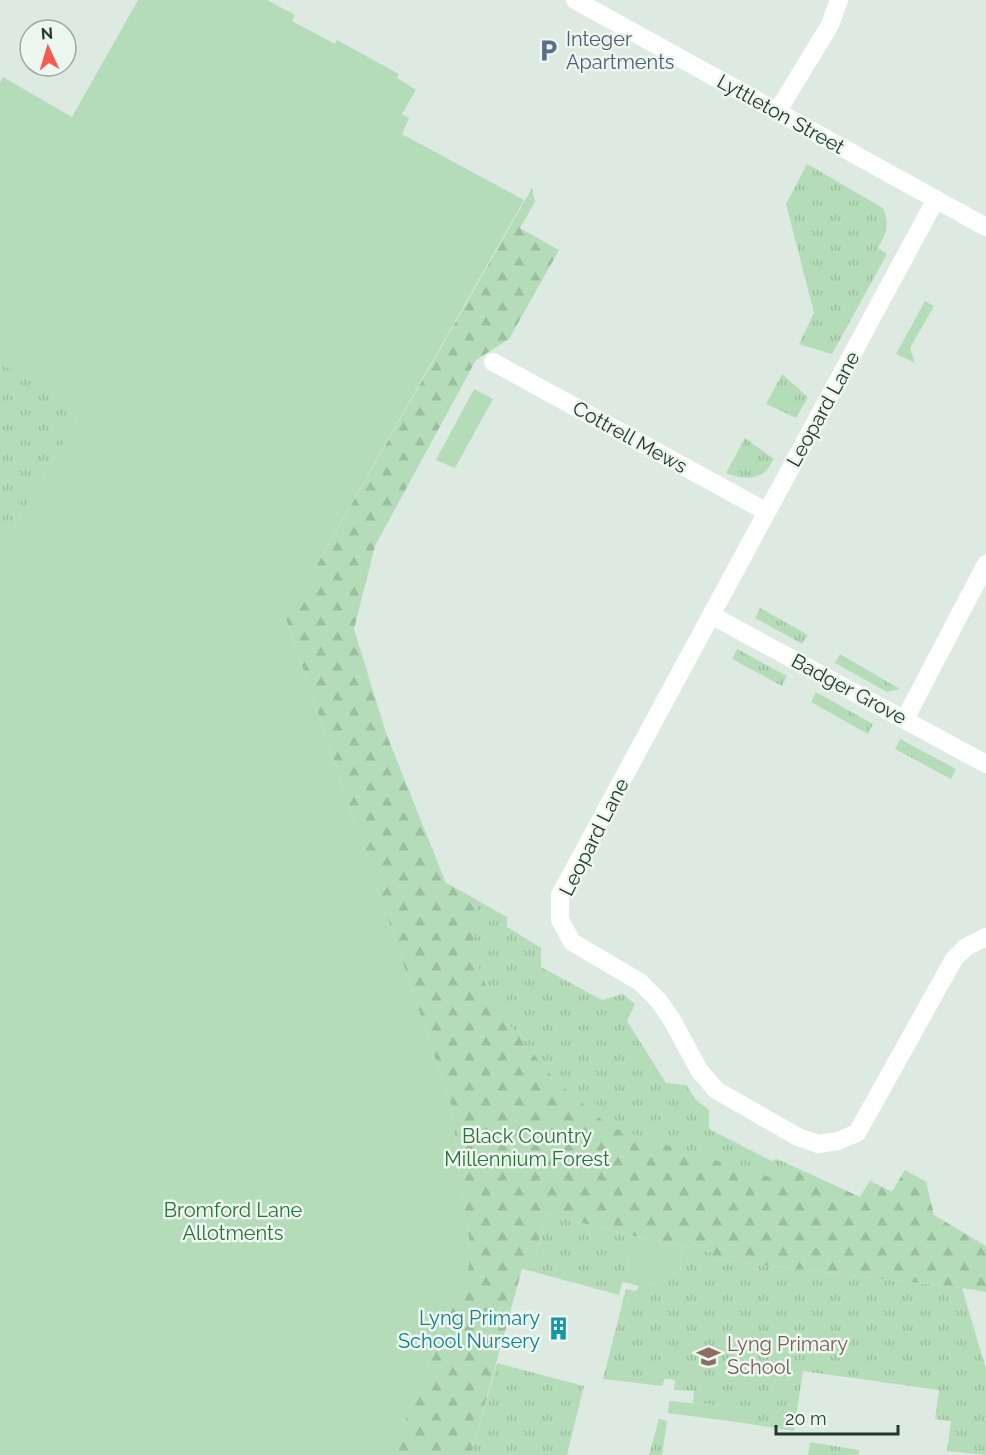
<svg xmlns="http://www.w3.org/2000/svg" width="986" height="1455" font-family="Raleway,sans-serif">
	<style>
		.grass { fill: url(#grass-tufts) }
		.forest { fill: url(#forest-firs) }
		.garden { fill: #b5dcb9 }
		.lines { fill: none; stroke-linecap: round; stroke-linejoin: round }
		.minor { stroke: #fff; stroke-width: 18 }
		.tertiary { stroke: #fff; stroke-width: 18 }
		.labels { text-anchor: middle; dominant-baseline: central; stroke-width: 5; stroke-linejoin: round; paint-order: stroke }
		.service-label { font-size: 20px; fill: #4e5e75; stroke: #eef6f0; text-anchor: start }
		.street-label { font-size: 20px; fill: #1f392d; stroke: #eef6f0 }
		.park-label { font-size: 20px; fill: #297137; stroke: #eef6f0 }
		.culture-label { font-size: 20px; fill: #0d838f; stroke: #eef6f0; text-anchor: end }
		.education-label { font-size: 20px; fill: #785e54; stroke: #eef6f0; text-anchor: start }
	</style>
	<defs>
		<pattern id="grass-tufts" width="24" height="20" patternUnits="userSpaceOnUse" patternTransform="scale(1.5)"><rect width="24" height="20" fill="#b5dcb9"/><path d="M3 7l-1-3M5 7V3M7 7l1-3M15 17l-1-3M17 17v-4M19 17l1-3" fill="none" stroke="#9bbe9f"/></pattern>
		<pattern id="forest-firs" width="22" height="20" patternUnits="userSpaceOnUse" patternTransform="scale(1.5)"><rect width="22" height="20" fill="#b5dcb9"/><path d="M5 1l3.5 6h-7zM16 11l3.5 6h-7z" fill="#9bbe9f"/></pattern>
	</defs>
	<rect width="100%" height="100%" fill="#ddeae2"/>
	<path class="grass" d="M807,164l76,44c7,15 3,26 -5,40l9,6 -55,100 -33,-10 15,-31 -28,-109z
		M0,363l82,47 -82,141z
		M782,374l26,23 -12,21 -30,-14z
		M745,438l29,21c-3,4 -6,10 -9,13 -11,9 -27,6 -39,1z
		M760,608l48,27 -6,9 -47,-26z
		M737,649l50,27 -5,10 -50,-27z
		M840,654l60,35 -13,3 -52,-29z
		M816,692l57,32 -5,10 -57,-32z
		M900,739l56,30 -5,10 -56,-30z
		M446,883l61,34v10l34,21v19l61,33 21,-6 12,10 -8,17 39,62 20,2 10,15 13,10v19l63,32 5,-2 83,38 10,-16 22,11 13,-22 21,12 7,33 -398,-70z
		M546,1214l88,22 -15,59 -88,-24z
		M682,1246l29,6v7l251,29 24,81v86l-39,-4 4,-30 -16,-2 4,-29 -136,-19 -9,60 -51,-8 1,-15 -51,-5 1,-12 -20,-1 1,-10 -10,-1 -3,7 -59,-7 23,-90 10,2 3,-5 22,-2 4,-10 15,-1z
		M497,1363l87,23 -17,69h-96z
		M659,1419l8,2 -5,34h-13z
		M810,1442l49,8v5h-51z"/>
	<path class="forest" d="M532,188l3,14 -15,26 39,22 -50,89 -33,21 -101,186 -21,83 32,104 60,150 33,18 -7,47 21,57 60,73 57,49 161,51 23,-11 66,30 10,-16 22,11 13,-22 21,12 8,33 52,31v46l-24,-4 -251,-29v-7l-77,-16 -88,-22 -15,57 -9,-2 -51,186h-87l13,-15 71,-169 2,-23 -19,-143 -165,-486z"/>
	<path class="garden" d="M138,0h129l28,15 -3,6 43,23 2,-4 62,34 -2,4 19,12 -14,24 7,4 -7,16 122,66 -238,419 165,486 19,143 -2,23 -71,169 -13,15h-384v-904l82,-141 -82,-47v-280l3,-6 69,40z
		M925,301l9,5 -24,42 5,15 -19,-9z
		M474,389l19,10 -38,69 -19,-8z
		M634,1236l48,10 -2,27 -15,1 -4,10 -22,2 -17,-4z
		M669,1401l76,7 -2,15 -75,-10z"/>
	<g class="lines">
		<path class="minor" d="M777,112l53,-87 9,-25
			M936,199l-376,696v25l12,22 68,40 19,19 13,19 27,50 17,20 82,47 20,7 20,-3 19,-8 97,-174 12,-12 20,-10
			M493,362l274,150
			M711,615l275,149
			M905,719l81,-155"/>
		<path class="tertiary" d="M575,0l411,227"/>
	</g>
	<defs>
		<symbol id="parking-bare" viewBox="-9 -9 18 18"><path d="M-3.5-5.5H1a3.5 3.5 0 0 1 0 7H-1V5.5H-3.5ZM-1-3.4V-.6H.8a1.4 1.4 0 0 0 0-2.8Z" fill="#5c6f8a" stroke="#eef6f0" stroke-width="2.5" paint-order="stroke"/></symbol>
		<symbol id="building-bare" viewBox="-9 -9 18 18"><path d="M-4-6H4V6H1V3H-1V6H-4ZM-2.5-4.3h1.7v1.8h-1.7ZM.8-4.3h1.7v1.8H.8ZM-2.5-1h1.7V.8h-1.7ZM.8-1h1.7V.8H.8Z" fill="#0f9aa8" stroke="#eef6f0" stroke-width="2.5" paint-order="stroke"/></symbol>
		<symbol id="school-bare" viewBox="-9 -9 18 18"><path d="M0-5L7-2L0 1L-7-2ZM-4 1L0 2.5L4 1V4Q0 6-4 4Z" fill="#8d6e63" stroke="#eef6f0" stroke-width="2.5" paint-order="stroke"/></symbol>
	</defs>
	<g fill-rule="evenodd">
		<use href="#parking-bare" x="532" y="34" width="33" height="33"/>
		<use href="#building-bare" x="542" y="1312" width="33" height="33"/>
		<use href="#school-bare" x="692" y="1340" width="33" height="33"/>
	</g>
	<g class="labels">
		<g class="service-label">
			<text x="566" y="39">Integer<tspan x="566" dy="23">Apartments</tspan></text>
		</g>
		<g class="street-label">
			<text transform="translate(781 114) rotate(29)">Lyttleton Street</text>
			<text transform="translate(823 409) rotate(-61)">Leopard Lane</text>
			<text transform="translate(630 437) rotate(29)">Cottrell Mews</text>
			<text transform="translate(849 689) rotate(28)">Badger Grove</text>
			<text transform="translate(594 837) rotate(-63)">Leopard Lane</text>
		</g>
		<g class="park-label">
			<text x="527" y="1136">Black Country<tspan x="527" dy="23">Millennium Forest</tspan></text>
			<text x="233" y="1210">Bromford Lane<tspan x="233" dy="23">Allotments</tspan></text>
		</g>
		<g class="culture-label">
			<text x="540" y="1318">Lyng Primary<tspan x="540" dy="23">School Nursery</tspan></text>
		</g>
		<g class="education-label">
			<text x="727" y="1344">Lyng Primary<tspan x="727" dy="23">School</tspan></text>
		</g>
	</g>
	<g transform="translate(48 48) rotate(356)"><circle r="28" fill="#eef6f0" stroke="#9baaa2" stroke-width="1.5"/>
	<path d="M0-4.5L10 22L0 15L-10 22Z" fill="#f55b51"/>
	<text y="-9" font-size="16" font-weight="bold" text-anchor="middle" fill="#1f392d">N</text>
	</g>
	<path d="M776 1425v9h122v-9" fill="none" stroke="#1f392d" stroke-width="3"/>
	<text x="785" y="1425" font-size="18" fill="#1f392d" stroke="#eef6f0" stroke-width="4.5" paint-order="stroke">20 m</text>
</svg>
